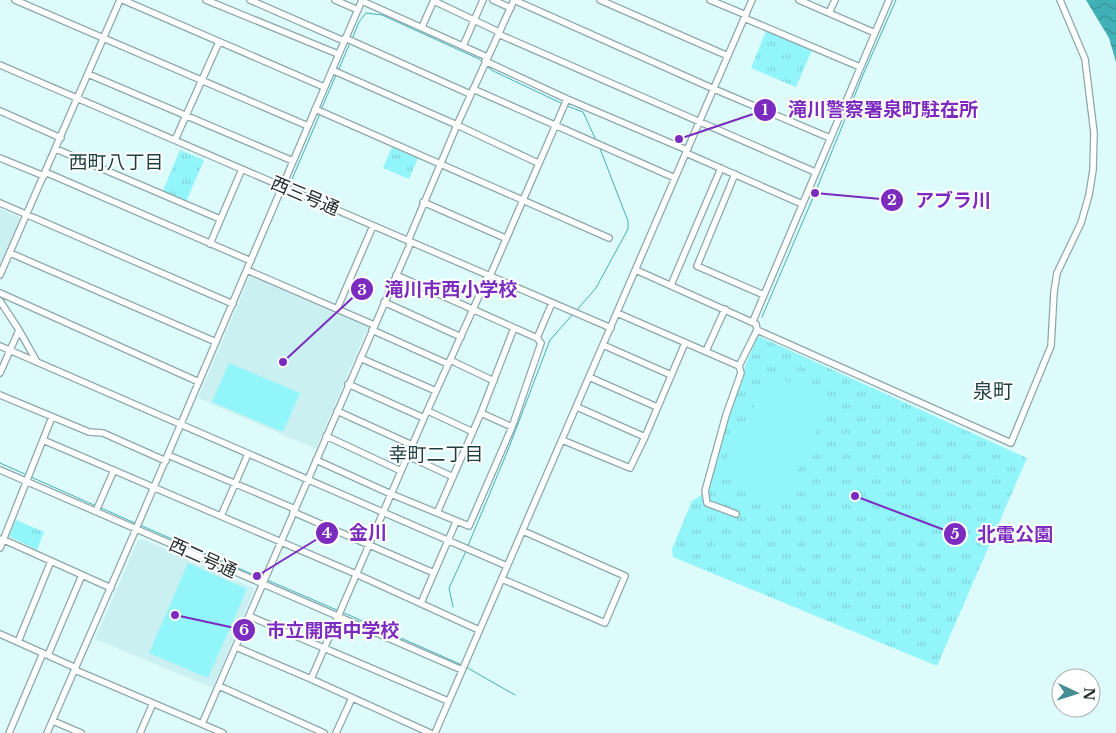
<svg xmlns="http://www.w3.org/2000/svg" width="1116" height="733" font-family="'Libre Baskerville','Noto Sans JP',serif">
	<style>
		.built { fill: #caf0f2 }
		.grass { fill: url(#grass-tufts) }
		.pitch { fill: #92f5fa }
		.water { fill: url(#water-waves) }
		.lines { fill: none; stroke-linecap: round; stroke-linejoin: round }
		.stream { stroke: #42b1b7; stroke-width: 1 }
		.minor-casing { stroke: #8da7a9; stroke-width: 8 }
		.minor { stroke: #fff; stroke-width: 5.5 }
		.labels { text-anchor: middle; dominant-baseline: central; stroke-width: 4; stroke-linejoin: round; paint-order: stroke }
		.street-label { font-size: 18px; fill: #232e2f; stroke: #fff }
		.neighbourhood-label { font-size: 19px; fill: #1c3e40; stroke: #fff }
		.quarter-label { font-size: 20px; fill: #1c3e40; stroke: #fff }
		.leader { fill: none; stroke: #7b2cbf; stroke-width: 2 }
		.callout-dot { fill: #7b2cbf; stroke: #fff; stroke-width: 2 }
		.mark-label { font-size: 15px; text-anchor: middle; font-weight: bold; fill: #fff }
		.callout-label { font-size: 19px; text-anchor: middle; font-weight: bold; fill: #7b2cbf; stroke: #fff; stroke-width: 4; stroke-linejoin: round; paint-order: stroke }
	</style>
	<defs>
		<pattern id="grass-tufts" width="24" height="20" patternUnits="userSpaceOnUse" patternTransform="scale(1.25)"><rect width="24" height="20" fill="#92f5fa"/><path d="M3 7l-1-3M5 7V3M7 7l1-3M15 17l-1-3M17 17v-4M19 17l1-3" fill="none" stroke="#7ed2d7"/></pattern>
		<pattern id="water-waves" width="16" height="10" patternUnits="userSpaceOnUse" patternTransform="scale(1.25)"><rect width="16" height="10" fill="#42b1b7"/><path d="M0 5q4-4 8 0t8 0" fill="none" stroke="#379095"/></pattern>
	</defs>
	<rect width="100%" height="100%" fill="#defbfc"/>
	<path class="built" d="M0,209l19,8 1,4 -20,44z
		M250,276l118,51 -52,122 -118,-51z
		M142,539l112,49v2l-41,98 -118,-49 43,-99z"/>
	<path class="grass" d="M766,31l46,19 -16,37 -45,-19z
		M392,147l26,11 -9,21 -26,-11z
		M180,150l24,10 -18,42 -24,-9z
		M758,336l269,122 -90,208 -264,-109 -1,-8 20,-48 16,-10 19,-70 17,-45 1,-10z
		M16,520l28,12 -7,18 -28,-14z"/>
	<path class="pitch" d="M229,363l71,30 -17,39 -71,-30z
		M774,375l46,22 6,9v6l-23,45 -20,45 -50,-20 -9,-10v-8l37,-72z
		M188,563l59,26 -39,89 -59,-25z"/>
	<path class="water" d="M1086,0h30v62l-7,-24z"/>
	<g class="lines">
		<path class="stream" d="M352,39l7,-17 7,-9 16,2 97,44 5,4
			M486,66l7,5 70,33
			M338,71l12,-28
			M567,106l16,6 13,28
			M321,110l15,-35
			M292,179l28,-65
			M576,311l20,-23 32,-59v-8l-29,-75
			M762,317l53,-124 48,-118 33,-75
			M0,463l27,12
			M31,477l65,29
			M99,507l38,17
			M140,525l123,54
			M467,548l41,-98 42,-110 23,-26
			M267,580l72,31
			M453,607l-4,-19 17,-37
			M342,612l120,53
			M466,667l49,28"/>
		<defs>
			<path id="minor" d="M15,0l293,126
				M123,0l201,87
				M206,0l132,54
				M250,0l94,41
				M335,0l23,10
				M493,0l18,8
				M514,0l200,89 116,49
				M600,0l128,56
				M710,0l36,15
				M799,0l76,33
				M362,1l125,56
				M434,1l65,31
				M829,13l6,-13
				M744,18l116,49
				M422,27l12,-27
				M498,34l317,138
				M345,38l125,56
				M463,46l20,-46
				M485,61l82,38 120,51
				M0,65l611,263
				M332,70l125,55 81,38
				M88,74l205,87
				M473,89l202,89
				M315,109l294,129
				M0,111l61,27
				M175,140l44,-98
				M56,149l164,70
				M686,153l116,51
				M0,158l44,18
				M45,172l206,89
				M735,174l-38,92 67,29
				M423,202l82,36
				M0,203l233,101
				M408,241l49,-116 57,-125
				M210,244l32,-75
				M10,253l206,89
				M247,270l127,55
				M636,270l120,54 1,6 -18,36 2,7 -15,42 -21,76 2,12 29,11
				M0,275l120,-275
				M490,276l77,-177
				M671,285l50,-117
				M0,293l199,89
				M0,301l19,29 18,32
				M384,302l77,35
				M337,309l36,-83
				M617,313l122,53
				M753,321l136,-321
				M372,330l76,34
				M757,330l254,113 40,-97 3,-54 3,-19 24,-50 8,-28 4,-25 1,-37 -9,-74 -25,-59
				M537,338l15,-35
				M603,345l68,30
				M0,346l507,220
				M706,351l19,-42
				M360,358l76,33
				M450,360l44,21
				M0,373l19,-43
				M589,377l68,30
				M348,384l76,34
				M0,395l89,37 14,1 63,28
				M577,407l68,30 40,-94
				M337,411l75,34
				M428,411l45,21
				M481,413l31,14
				M326,436l75,35
				M43,440l313,134 123,56
				M562,440l68,28 15,-31
				M168,455l127,54
				M408,456l45,21
				M316,460l75,34 78,32 43,-99 29,-84 -4,-5 -141,-63
				M0,470l462,200
				M96,511l18,-41
				M293,512l141,61
				M437,513l44,-100 33,-85
				M221,516l27,-62
				M2,539l109,49
				M0,548l52,-131
				M502,579l103,44 20,-47 -102,-45
				M421,603l35,-81
				M249,616l199,85
				M0,634l76,34
				M18,642l33,-81
				M236,647l75,32 119,54
				M48,655l34,-80
				M75,670l148,63
				M311,679l113,-261 64,-142
				M219,686l105,47
				M53,721l28,12
				M202,724l209,-482
				M9,733l34,-80
				M47,733l89,-204 226,-529
				M140,733l13,-30
				M336,733l16,-35
				M435,733l317,-733"/>
		</defs>
		<use href="#minor" class="minor-casing"/>
		<use href="#minor" class="minor"/>
	</g>
	<g class="labels">
		<g class="street-label">
			<text transform="translate(305 196) rotate(23)">西三号通</text>
			<text transform="translate(203 558) rotate(24)">西二号通</text>
		</g>
		<g class="neighbourhood-label">
			<text x="116" y="162">西町八丁目</text>
			<text x="436" y="454">幸町二丁目</text>
		</g>
		<g class="quarter-label">
			<text x="993" y="391">泉町</text>
		</g>
	</g>
	<path class="leader" d="M679 139L765 110M815 193L892 200M283 362L362 289M257 576L327 533M855 496L955 534M175 615L244 630"/>
	<g class="callout-dot">
		<circle cx="679" cy="139" r="5"/>
		<circle cx="815" cy="193" r="5"/>
		<circle cx="283" cy="362" r="5"/>
		<circle cx="257" cy="576" r="5"/>
		<circle cx="855" cy="496" r="5"/>
		<circle cx="175" cy="615" r="5"/>
		<circle cx="765" cy="110" r="12"/>
		<circle cx="892" cy="200" r="12"/>
		<circle cx="362" cy="289" r="12"/>
		<circle cx="327" cy="533" r="12"/>
		<circle cx="955" cy="534" r="12"/>
		<circle cx="244" cy="630" r="12"/>
	</g>
	<g class="mark-label">
		<text x="765" y="115">1</text>
		<text x="892" y="205">2</text>
		<text x="362" y="295">3</text>
		<text x="327" y="538">4</text>
		<text x="955" y="539">5</text>
		<text x="244" y="635">6</text>
	</g>
	<g class="callout-label">
		<text x="883" y="116">滝川警察署泉町駐在所</text>
		<text x="953" y="207">アブラ川</text>
		<text x="451" y="296">滝川市西小学校</text>
		<text x="368" y="539">金川</text>
		<text x="1015" y="541">北電公園</text>
		<text x="333" y="637">市立開西中学校</text>
	</g>
	<g transform="translate(1076 693) rotate(94)"><circle r="24" fill="#ffffff" stroke="#a7abac"/>
	<path d="M0-4L9 19L0 12L-9 19Z" fill="#458d90"/>
	<text y="-8" font-size="14" font-weight="bold" text-anchor="middle" fill="#232e2f">N</text>
	</g>
</svg>
